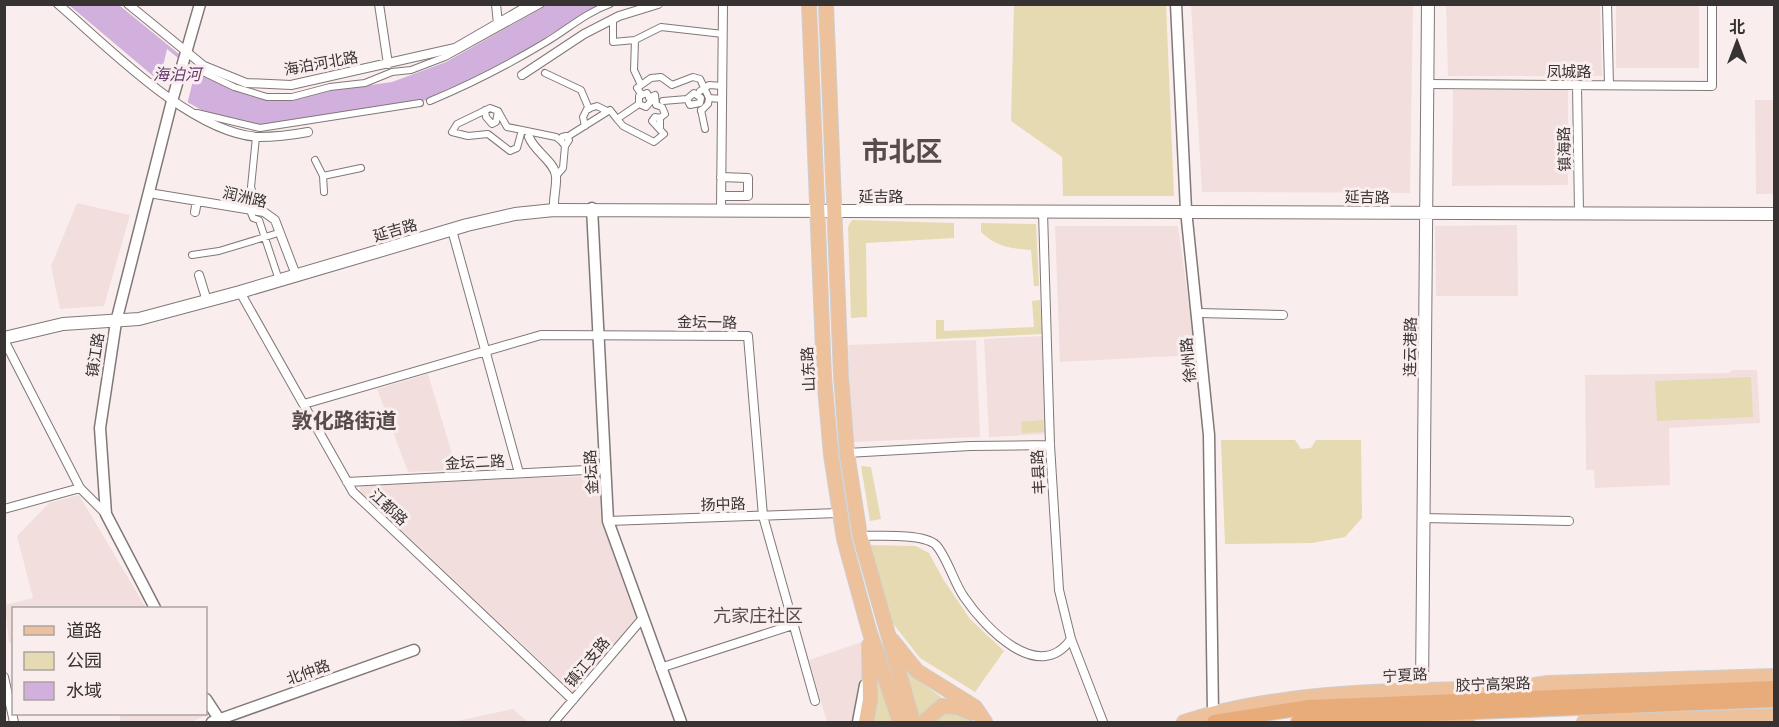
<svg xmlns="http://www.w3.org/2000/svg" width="1779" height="727" font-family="'IBM Plex Sans','Noto Sans SC',sans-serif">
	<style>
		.built { fill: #f2dfdd }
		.green { fill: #e5dab1 }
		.water { fill: #d2b0dd }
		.pier { fill: #f9eeed }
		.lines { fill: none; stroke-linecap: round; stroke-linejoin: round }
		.pedestrian-casing { stroke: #817877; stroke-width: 8 }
		.minor-casing { stroke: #817877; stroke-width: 10 }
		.tertiary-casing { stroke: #817877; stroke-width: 13 }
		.secondary-casing { stroke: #817877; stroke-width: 14 }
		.primary-casing { stroke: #cfcece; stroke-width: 16 }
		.trunk-casing { stroke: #cfcece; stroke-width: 16 }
		.pedestrian { stroke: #fff; stroke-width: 6 }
		.minor { stroke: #fff; stroke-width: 8 }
		.tertiary { stroke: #fff; stroke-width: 10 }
		.secondary { stroke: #fff; stroke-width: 12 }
		.primary { stroke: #edc19b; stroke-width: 14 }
		.trunk { stroke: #e7ac7a; stroke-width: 14 }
		.labels { text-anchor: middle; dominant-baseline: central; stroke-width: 6; stroke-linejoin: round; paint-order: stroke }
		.street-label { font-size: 15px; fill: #373332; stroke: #f9eeed }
		.water-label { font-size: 16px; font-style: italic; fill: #643972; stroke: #f9eeed }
		.quarter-label { font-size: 18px; fill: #554c4b; stroke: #f9eeed }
		.district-label { font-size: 21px; font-weight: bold; fill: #554c4b; stroke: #f9eeed }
		.town-label { font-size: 27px; font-weight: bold; fill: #554c4b; stroke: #f9eeed }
	</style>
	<rect width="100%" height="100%" fill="#f9eeed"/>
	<path class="built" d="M1191,5h222l-3,188 -208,-1z
		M1446,5h154l2,71h-154z
		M1616,5h83v63h-83z
		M1453,90h115v95l-116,1z
		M1755,100h19v94h-18z
		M77,203l53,12 -26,91 -44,3 -9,-43z
		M1517,225l1,71h-82l-1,-70z
		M1055,226h123l18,129 -136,7z
		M1042,336l5,98 -58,3 -5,-98z
		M976,340l4,97 -128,5 -4,-97z
		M1732,370h25l3,53 -91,5 1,57 -75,3 -1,-18h-8l-1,-95 144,-2z
		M428,374l29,96 -49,2 -31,-83z
		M600,476l1,44 35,98 -63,74 -213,-201 1,-8z
		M79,495l67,113h-132l-1,34 -4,1 -4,-38 28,-7 -16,-62 32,-33z
		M862,642l2,40 -8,40h-29l-18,-62z
		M513,709l15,13h-76z
		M206,713v2l-15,7h-70l-2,-8z"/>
	<path class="green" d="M1014,5h152l8,191h-111l-1,-39 -51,-36z
		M852,220l102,3v15l-88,5 1,74 -16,1 -3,-91z
		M981,223l55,1 3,62h-5l-3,-36c-22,-2 -34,-3 -50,-18z
		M1040,300l2,34 -106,5v-19h8v11l90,-4 -2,-26z
		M1751,377l2,40 -96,4 -2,-40z
		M1043,420l1,12 -22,1 -1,-11z
		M1221,440h74l6,9 10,-1 5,-8h45l1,78 -17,19 -33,6 -87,1z
		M861,466l10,1 10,52 -11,2z
		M869,545l47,1 13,7 14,26 27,40 34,32 -29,41 -55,-34 -29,-37z
		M896,655l16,21 32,23 25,23h-98l1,-57z"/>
	<path class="water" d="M69,5h50l87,71 52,22 15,1 119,-17 54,-20 101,-57h51l-120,74 -51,21 -167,26 -53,-13 -29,-16z"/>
	<path class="pier" d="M167,49l28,23 -8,33 -28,-21z"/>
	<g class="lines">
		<defs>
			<path id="pedestrian" d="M613,19v23l22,-2
				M204,66l1,7 29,14 33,10h25l38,-10 35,-4 27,-11 19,-2 34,-13 96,-53
				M545,73l36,17 8,19
				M641,85l-7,-15 1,-30 26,-13 62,7
				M700,91l9,-6 13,1
				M642,95l-5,-7 14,-10 10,-1 11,8 21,-8 7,2 9,19
				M649,98l6,-3 1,10 6,2 3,7 -5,4
				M430,101c41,-17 78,-36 116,-59 22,-13 39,-29 64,-38
				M663,101l24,-2 3,6 10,-2 1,-5 -7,-5 -7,6
				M485,110l1,7 6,7 4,-2 2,-11
				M701,110l4,19
				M701,111l7,-7 1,-6 13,1
				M197,113l63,15 160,-25
				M617,119l6,7 31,16 10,-8 -12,-13 3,-4 5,1v9
				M585,126l-2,-9 4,-8 10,-3 10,5
				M522,130l-15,-3 -9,-16 -8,-3 -33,16 -5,8 16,4 20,-2 22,17 7,-3 5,-18 34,7 5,4
				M256,137l-5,50 8,24
				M567,137l43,-27 7,9 22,-15v-8l8,-3 4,8 -5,6 -7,-3
				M315,160l8,16
				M556,176l7,-8 2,-22 -4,-5 1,-4 4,-1 3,4 -4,6
				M324,192l-1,-16 38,-8
				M250,210l3,8 6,2 20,60
				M192,255l27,-4 56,-17"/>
			<path id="minor" d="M58,4c50,43 133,129 200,133 16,0 34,-2 50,-5
				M128,4l76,62 42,17 45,2 164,-37 76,-44
				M379,4l9,60
				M496,4l2,20
				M1607,4l2,81
				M522,75l62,-41 35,-18 39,-12
				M1427,84l285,2v-82
				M1577,85l2,128
				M529,137c5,14 26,25 27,39 1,9 -3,22 -2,34
				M721,177l27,1v18h-27
				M149,193l115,19 11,8 21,55
				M721,209l2,-205
				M195,212l2,-11
				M1043,212l7,233 9,145 12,49 32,83
				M452,230l67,243
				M199,275l8,26
				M240,292l113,200 220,208
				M1198,313l85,2
				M4,340l76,148 26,26
				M304,404l237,-69 207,1 15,180 52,185
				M847,453l123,-7 80,-1
				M347,482l258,-13
				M4,509l76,-21
				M1422,518l147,3
				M608,521l230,-8
				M860,536c17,0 64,-3 76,9 11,12 18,38 28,52 21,31 75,88 107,42
				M660,668l133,-43
				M4,677l10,45
				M554,722l88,-103"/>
			<path id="tertiary" d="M1176,4l10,206 23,225 4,278
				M592,208l16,313 73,201
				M155,608l-49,-94 -6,-86 16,-106 56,-221 28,-97
				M206,699l15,23
				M212,722l202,-72
				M858,722l7,-37"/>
			<path id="secondary" d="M4,338l59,-14 76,-5 101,-27 227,-67 48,-11 39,-4 1220,4
				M1422,690l6,-686"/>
			<path id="primary" d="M809,4l15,372 7,79 13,84 25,91 31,92
				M826,4l15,372 6,77 13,83 53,186
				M892,640l25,31 58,36 10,15
				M1437,716l30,6
				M866,722l4,-22 -1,-55
				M924,722l18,-16 16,1 13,6
				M1184,722c106,-34 221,-31 331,-34l33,-5 226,-7
				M1584,722l190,-6"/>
			<path id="trunk" d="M1214,722l95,-15 465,-19
				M1298,722l56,-5 420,-17"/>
		</defs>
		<use href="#pedestrian" class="pedestrian-casing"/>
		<use href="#minor" class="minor-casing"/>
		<use href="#tertiary" class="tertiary-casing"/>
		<use href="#secondary" class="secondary-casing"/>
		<use href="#primary" class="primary-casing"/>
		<use href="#trunk" class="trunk-casing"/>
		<use href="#pedestrian" class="pedestrian"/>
		<use href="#minor" class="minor"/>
		<use href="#tertiary" class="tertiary"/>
		<use href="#secondary" class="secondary"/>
		<use href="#primary" class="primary"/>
		<use href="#trunk" class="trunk"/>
	</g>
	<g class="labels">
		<g class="street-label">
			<text transform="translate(321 63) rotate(-10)">海泊河北路</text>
			<text x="1569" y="71">凤城路</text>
			<text transform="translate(1564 149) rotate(-91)">镇海路</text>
			<text x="881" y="196">延吉路</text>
			<text transform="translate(245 197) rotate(13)">润洲路</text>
			<text transform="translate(1367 197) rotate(1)">延吉路</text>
			<text transform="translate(395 230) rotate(-16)">延吉路</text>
			<text transform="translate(707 322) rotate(1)">金坛一路</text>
			<text transform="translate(1410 347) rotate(-89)">连云港路</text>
			<text transform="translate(95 355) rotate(-81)">镇江路</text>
			<text transform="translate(1188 360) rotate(-95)">徐州路</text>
			<text transform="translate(808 369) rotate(-93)">山东路</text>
			<text transform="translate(475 462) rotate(-3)">金坛二路</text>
			<text transform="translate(591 472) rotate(-93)">金坛路</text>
			<text transform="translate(1038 472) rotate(-93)">丰县路</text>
			<text transform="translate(723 504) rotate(-2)">扬中路</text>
			<text transform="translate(389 507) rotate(43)">江都路</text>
			<text transform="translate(587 662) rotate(-50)">镇江支路</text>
			<text transform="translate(308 672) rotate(-20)">北仲路</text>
			<text transform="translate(1405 675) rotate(-3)">宁夏路</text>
			<text transform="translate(1493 684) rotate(-2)">胶宁高架路</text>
		</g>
		<g class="water-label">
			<text x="177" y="74">海泊河</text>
		</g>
		<g class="quarter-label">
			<text x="758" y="615">亢家庄社区</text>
		</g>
		<g class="district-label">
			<text x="344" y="420">敦化路街道</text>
		</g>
		<g class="town-label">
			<text x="902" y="150">市北区</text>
		</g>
	</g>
	<rect width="1779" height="727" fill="none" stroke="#373332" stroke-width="12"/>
	<rect x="12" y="607" width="195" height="108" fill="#f9eeed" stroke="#aba3a2" stroke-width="1.5"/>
	<rect x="24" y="626" width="30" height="9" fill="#edc19b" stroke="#aba3a2" stroke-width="1.5"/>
	<text x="66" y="637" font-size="18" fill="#373332">道路</text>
	<rect x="24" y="652" width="30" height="18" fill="#e5dab1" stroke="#aba3a2" stroke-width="1.5"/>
	<text x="66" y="667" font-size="18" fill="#373332">公园</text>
	<rect x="24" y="682" width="30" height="18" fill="#d2b0dd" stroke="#aba3a2" stroke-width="1.5"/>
	<text x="66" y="697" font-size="18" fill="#373332">水域</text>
	<g transform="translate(1737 42)" stroke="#f9eeed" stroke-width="4.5" paint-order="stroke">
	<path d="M0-4.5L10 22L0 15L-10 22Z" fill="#373332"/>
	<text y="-9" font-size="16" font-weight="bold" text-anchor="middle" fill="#373332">北</text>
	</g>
</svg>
